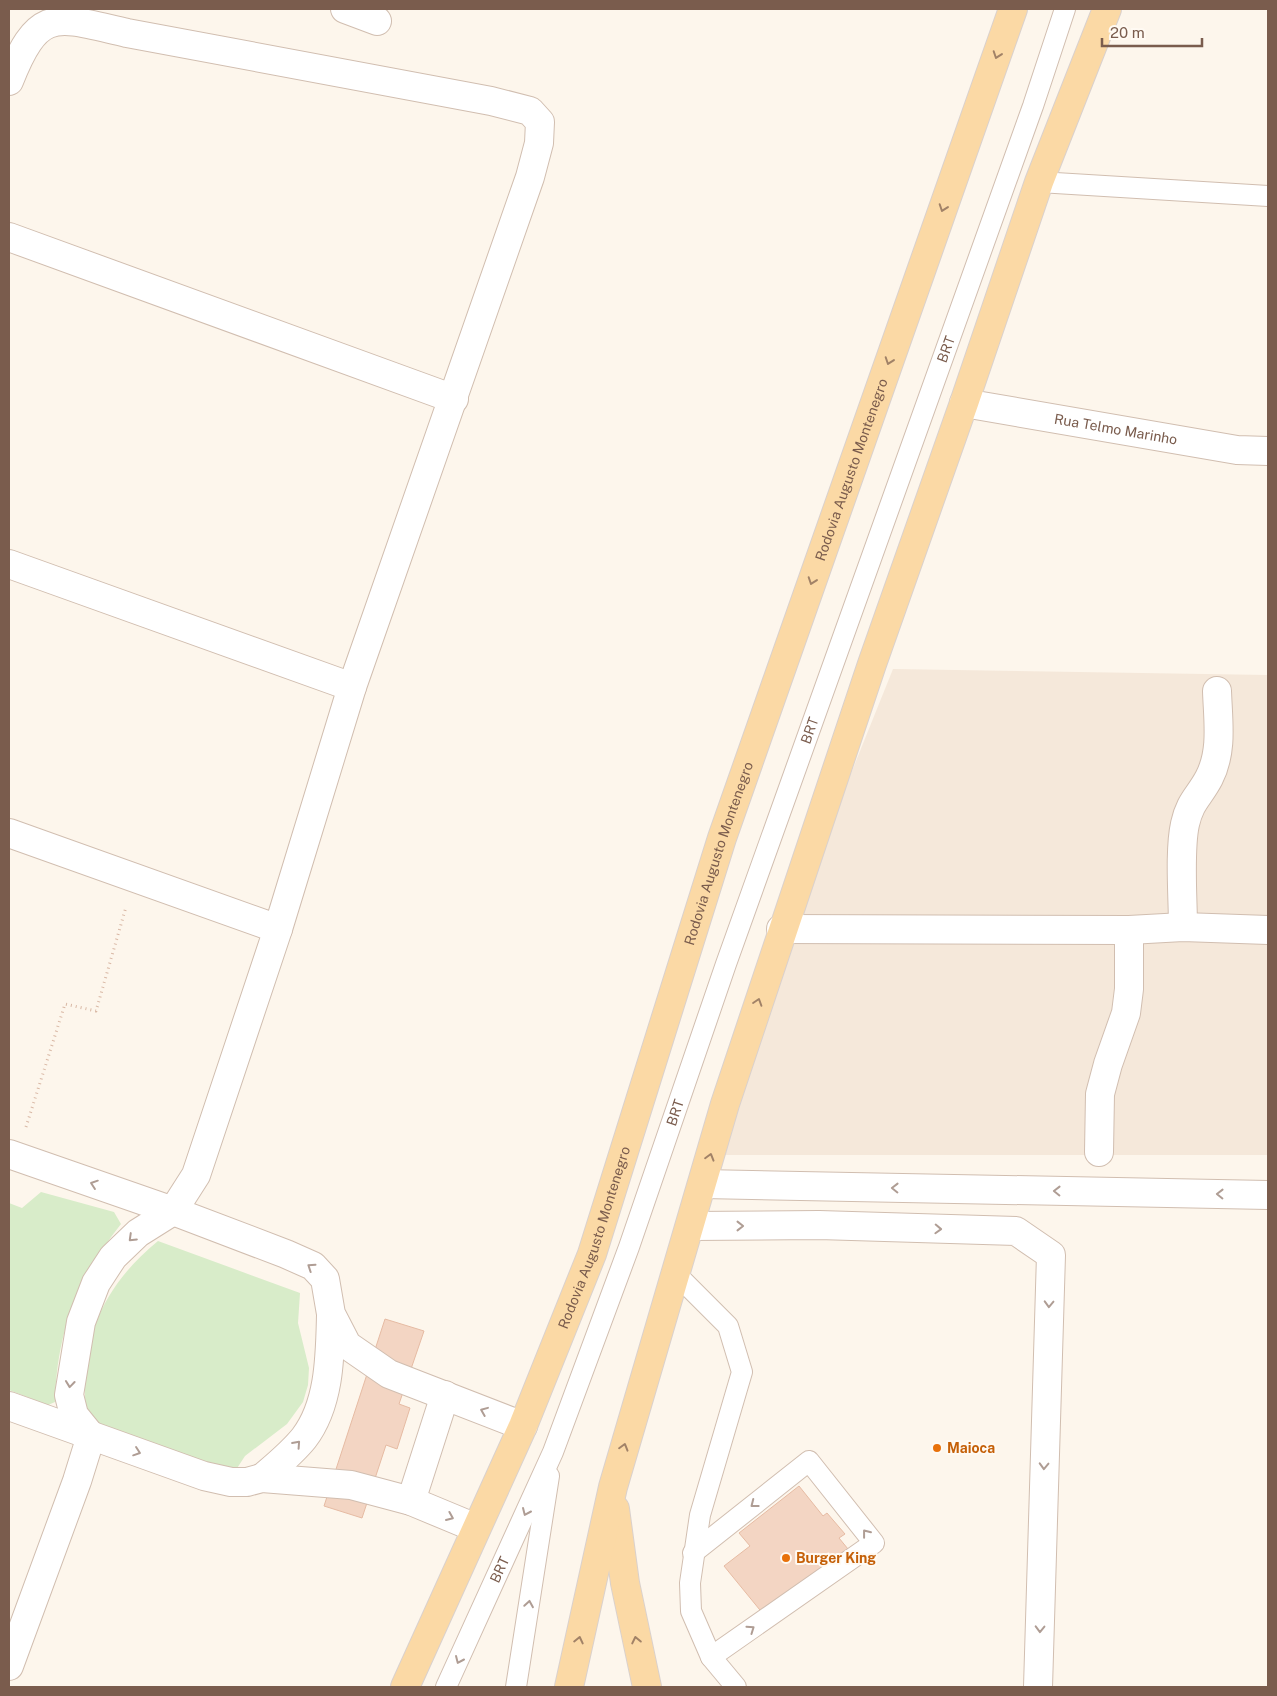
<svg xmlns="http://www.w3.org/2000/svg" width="1277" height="1696" font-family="'Public Sans',sans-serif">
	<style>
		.residential { fill: #f5e8da }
		.green { fill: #d8ecc9 }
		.building { fill: #f3d5c3; stroke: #e6bba3 }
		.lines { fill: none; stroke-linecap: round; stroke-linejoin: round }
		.service-casing { stroke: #d1beb0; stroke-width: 22 }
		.minor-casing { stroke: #d1beb0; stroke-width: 30 }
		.primary-casing { stroke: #dad1cd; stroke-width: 30 }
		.path { stroke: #d9b8a5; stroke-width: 3; stroke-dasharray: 1 4; stroke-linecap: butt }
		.service { stroke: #fff; stroke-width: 20 }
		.minor { stroke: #fff; stroke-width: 28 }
		.primary { stroke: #fbd9a5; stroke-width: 28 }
		.oneway { stroke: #a18267 }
		.oneway2 { stroke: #af9d94 }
		.food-dot { fill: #e8710a; stroke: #fffaf3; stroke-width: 2 }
		.labels { text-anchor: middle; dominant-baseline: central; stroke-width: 4; stroke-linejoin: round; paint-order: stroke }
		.street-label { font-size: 14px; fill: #7a5c4d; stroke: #fffaf3 }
		.food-label { font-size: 14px; font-weight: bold; fill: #c56008; stroke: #fffaf3; text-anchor: start }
	</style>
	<rect width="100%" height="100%" fill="#fdf6ec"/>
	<path class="residential" d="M893,669l375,6v480h-544l64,-225z"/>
	<path class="green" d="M41,1192l73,20 7,12c-44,56 -64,107 -66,178l-7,3 -39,-15v-187l13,5z
		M158,1241l142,52 -2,30 11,45 -1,17 -5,17 -16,22 -42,32 -15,23 -142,-52c-12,-77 9,-136 70,-186z"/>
	<path class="building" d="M385,1319l39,12 -25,73 11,4 -13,41 -11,-4 -24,73 -38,-12z
		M799,1486l24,30 4,-3 18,21 -6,4 9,11 -84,66 -40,-49 26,-20 -11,-13z"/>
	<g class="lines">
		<defs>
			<g id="service">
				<path d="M1039,182l229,14"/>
				<path d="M674,1272l54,54 14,46 -42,143 -10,68 1,28 20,46 25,30"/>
				<path d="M693,1553l116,-92 65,82 -163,114"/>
				<path id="s1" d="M446,1687l107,-235 76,-205 97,-283 307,-858 32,-97"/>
				<path d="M516,1687l33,-211"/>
			</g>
			<g id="minor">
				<path d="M345,9l32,12"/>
				<path d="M9,81c30,-76 47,-64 118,-48l364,68 39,10 10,11 -1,21 -9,34 -178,510 -74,242 -82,246 -23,36 -35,22 -25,24 -17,26 -15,39 -12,73 5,20 17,21"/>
				<path d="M9,237l445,162"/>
				<path id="s2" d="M964,403l273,47 31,1"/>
				<path d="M9,564l343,123"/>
				<path d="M9,833l269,96"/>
				<path d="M1183,927c0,-28 -4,-76 2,-103 5,-23 14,-27 24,-46 14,-27 9,-57 8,-87"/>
				<path d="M781,929l348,1 54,-3 85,3"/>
				<path d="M1099,1152l1,-58 8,-30 18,-51 3,-24v-59"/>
				<path d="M9,1154l164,57 113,43 27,12 12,13 6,35 16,31 42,29 134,52"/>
				<path d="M703,1184l565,11"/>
				<path d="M691,1226l128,-1 197,6 35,24 -13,432"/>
				<path d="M9,1406l195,70 27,6h16l15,-4 89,7 60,16 65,27"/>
				<path d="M262,1478c15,-13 30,-25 42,-40 26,-34 26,-83 27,-123"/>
				<path d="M411,1501l34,-106"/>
				<path d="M9,1666l68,-185 14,-45"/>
			</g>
			<g id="primary">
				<path d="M615,1509l10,74 22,104"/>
				<path id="s3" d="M405,1687l118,-261 69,-172 130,-416 291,-829"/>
				<path d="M569,1687l44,-200 112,-383 147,-440 92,-261 75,-221 68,-173"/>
			</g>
		</defs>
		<use href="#service" class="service-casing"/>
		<use href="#minor" class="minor-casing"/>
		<use href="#primary" class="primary-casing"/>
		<path class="path" d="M26,1127l39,-123 31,7 30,-104"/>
		<use href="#service" class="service"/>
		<use href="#minor" class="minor"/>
		<use href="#primary" class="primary"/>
	</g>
	<defs><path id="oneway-chevron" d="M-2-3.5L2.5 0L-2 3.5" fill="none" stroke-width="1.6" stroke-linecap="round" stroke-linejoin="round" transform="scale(1.25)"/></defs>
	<g class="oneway">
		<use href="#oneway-chevron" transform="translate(997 55) rotate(109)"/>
		<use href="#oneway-chevron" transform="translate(943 208) rotate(109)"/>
		<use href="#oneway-chevron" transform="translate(889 361) rotate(109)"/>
		<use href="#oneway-chevron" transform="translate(812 581) rotate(109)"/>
		<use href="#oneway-chevron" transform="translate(758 1002) rotate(-72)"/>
		<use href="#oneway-chevron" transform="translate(710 1157) rotate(-74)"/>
		<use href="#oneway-chevron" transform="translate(624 1447) rotate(-74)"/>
		<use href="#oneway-chevron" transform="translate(579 1640) rotate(-77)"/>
		<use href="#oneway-chevron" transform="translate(636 1640) rotate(-102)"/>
	</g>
	<g class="oneway2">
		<use href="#oneway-chevron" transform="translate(94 1184) rotate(-161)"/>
		<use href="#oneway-chevron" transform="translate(895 1188) rotate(-179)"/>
		<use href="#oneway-chevron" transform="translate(1057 1191) rotate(-179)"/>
		<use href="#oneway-chevron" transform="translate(1220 1194) rotate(-179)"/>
		<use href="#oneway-chevron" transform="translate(740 1226)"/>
		<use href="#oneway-chevron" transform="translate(938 1229) rotate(2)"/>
		<use href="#oneway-chevron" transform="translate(132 1238) rotate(136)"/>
		<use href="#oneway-chevron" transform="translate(311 1267) rotate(-146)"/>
		<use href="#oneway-chevron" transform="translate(1049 1304) rotate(92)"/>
		<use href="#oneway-chevron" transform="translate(70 1384) rotate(96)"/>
		<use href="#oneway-chevron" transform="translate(484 1411) rotate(-158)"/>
		<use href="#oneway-chevron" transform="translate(297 1444) rotate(-48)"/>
		<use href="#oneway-chevron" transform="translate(137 1452) rotate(19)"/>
		<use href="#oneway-chevron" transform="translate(1044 1466) rotate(92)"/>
		<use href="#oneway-chevron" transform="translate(754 1504) rotate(142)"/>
		<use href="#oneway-chevron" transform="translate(526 1512) rotate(114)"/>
		<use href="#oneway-chevron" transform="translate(450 1517) rotate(23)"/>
		<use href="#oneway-chevron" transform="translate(866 1533) rotate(-128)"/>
		<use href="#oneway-chevron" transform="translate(529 1604) rotate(-81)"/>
		<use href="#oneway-chevron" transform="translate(751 1629) rotate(-35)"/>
		<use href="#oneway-chevron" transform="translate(1040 1629) rotate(91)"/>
		<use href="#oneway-chevron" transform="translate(459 1660) rotate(114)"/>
	</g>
	<g class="food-dot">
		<circle cx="937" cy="1448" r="5"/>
		<circle cx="786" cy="1558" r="5"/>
	</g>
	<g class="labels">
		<g class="street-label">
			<text stroke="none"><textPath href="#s1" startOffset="1429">BRT</textPath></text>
			<text stroke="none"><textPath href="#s2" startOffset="154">Rua Telmo Marinho</textPath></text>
			<text stroke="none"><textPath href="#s3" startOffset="1298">Rodovia Augusto Montenegro</textPath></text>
			<text stroke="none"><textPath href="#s1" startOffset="1024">BRT</textPath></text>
			<text stroke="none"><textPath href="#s3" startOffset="892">Rodovia Augusto Montenegro</textPath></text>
			<text stroke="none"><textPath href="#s1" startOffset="619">BRT</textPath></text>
			<text stroke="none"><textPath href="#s3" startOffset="488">Rodovia Augusto Montenegro</textPath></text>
			<text stroke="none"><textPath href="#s1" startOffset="129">BRT</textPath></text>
		</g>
		<g class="food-label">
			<text x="947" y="1448">Maioca</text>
			<text x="796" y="1558">Burger King</text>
		</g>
	</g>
	<rect width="1277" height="1696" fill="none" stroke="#7a5c4d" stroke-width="20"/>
	<path d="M1102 38v8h100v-8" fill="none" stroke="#7a5c4d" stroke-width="2.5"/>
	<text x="1110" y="38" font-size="15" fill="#7a5c4d" stroke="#fffaf3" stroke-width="4" paint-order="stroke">20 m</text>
</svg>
